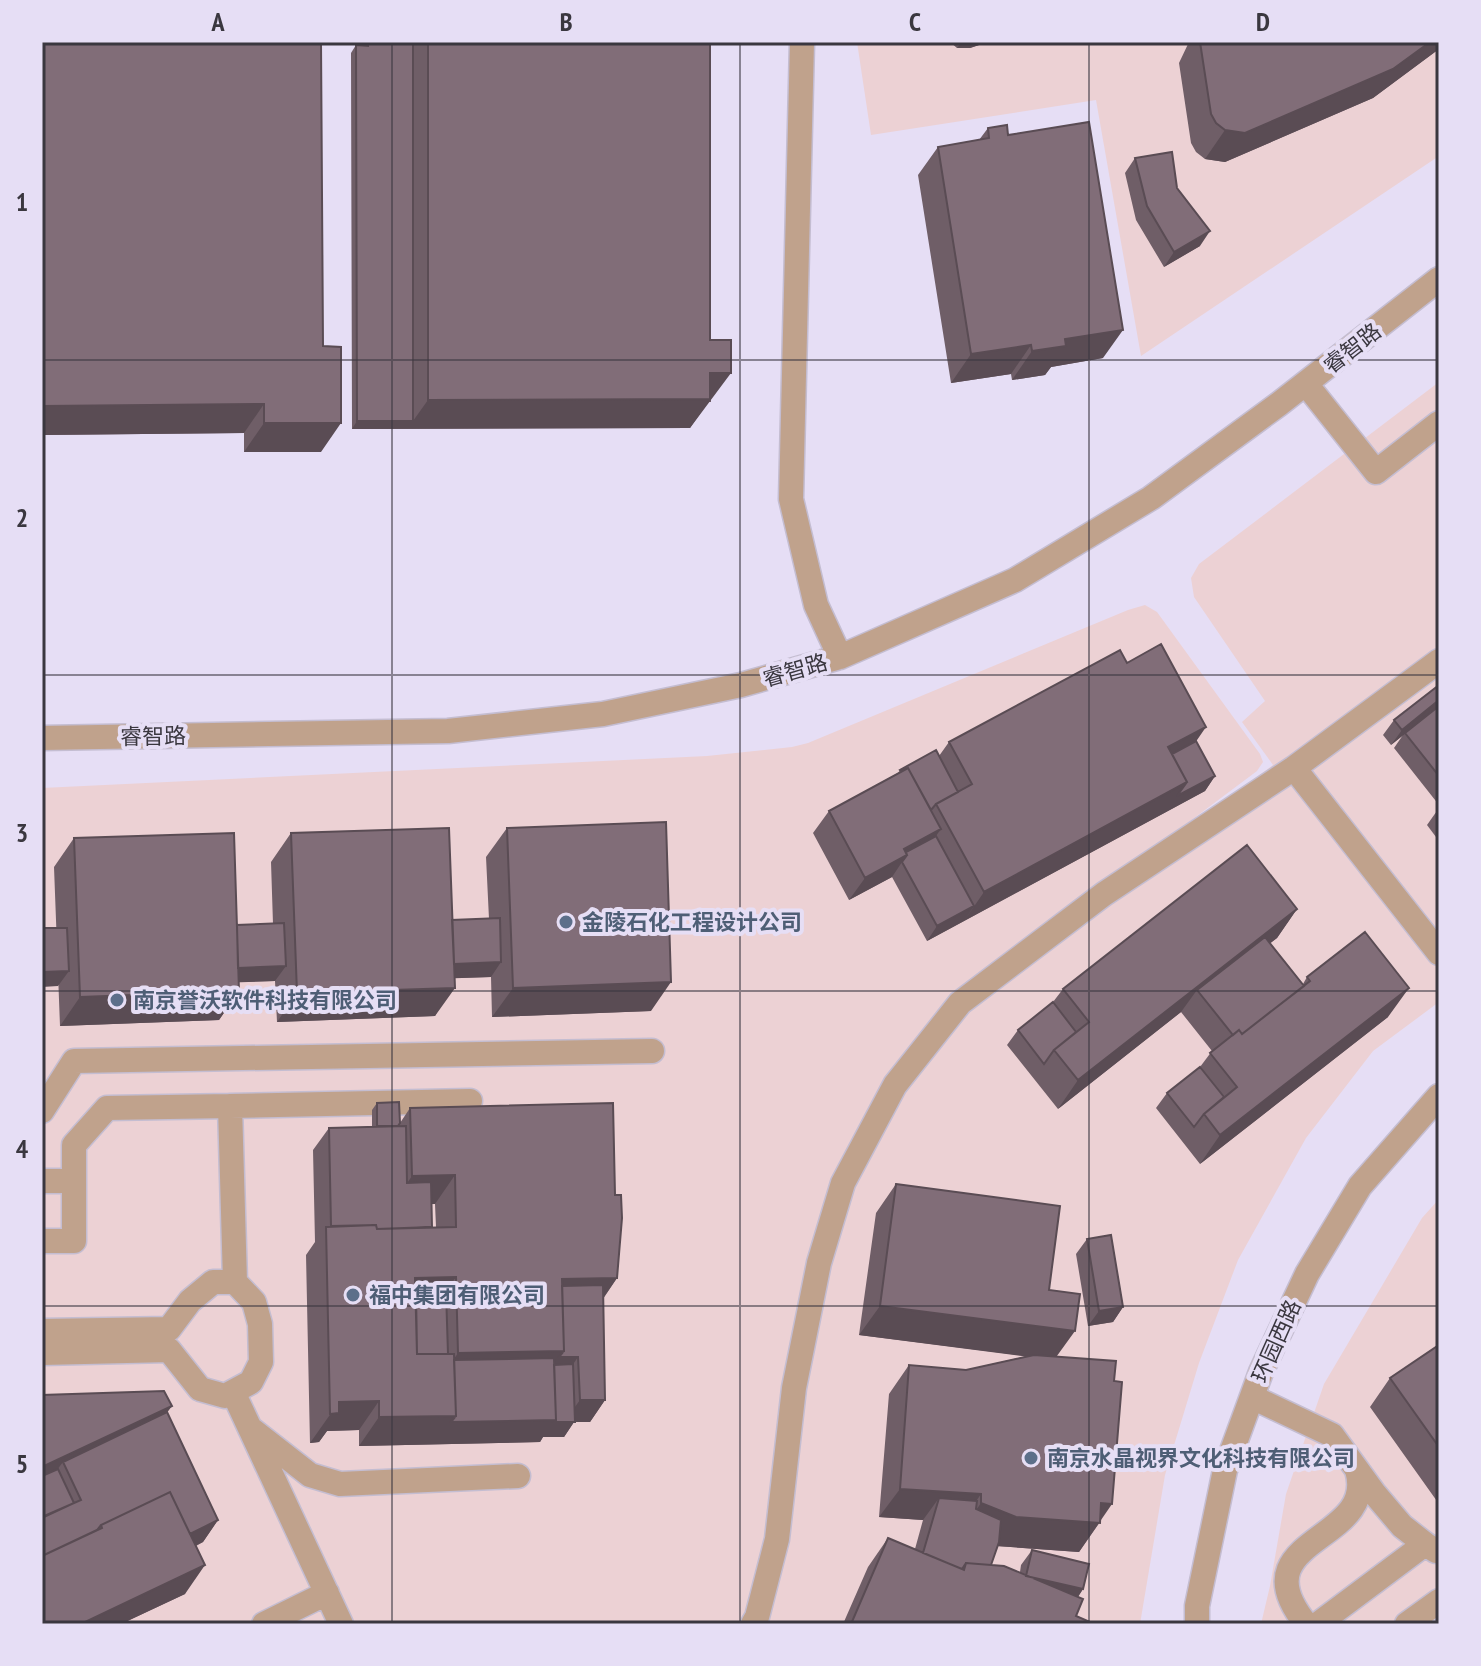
<svg xmlns="http://www.w3.org/2000/svg" width="1481" height="1666" font-family="'PT Sans Narrow','Noto Sans SC',sans-serif">
	<style>
		.commercial { fill: #ecd1d4 }
		.lines { fill: none; stroke-linecap: round; stroke-linejoin: round }
		.minor-casing { stroke: #c4bdd1; stroke-width: 27 }
		.minor { stroke: #c0a28c; stroke-width: 24 }
		.wall { fill: #6f5e67; fill-rule: evenodd }
		.shaded-wall { fill: #5a4c54 }
		.building { fill: #816d78; stroke: #5a4c54; stroke-width: 2 }
		.grid { fill: none; stroke: #3a373f; stroke-width: 2; stroke-opacity: 0.55 }
		.service-dot { fill: #5c6f8a; stroke: #e6def5; stroke-width: 3 }
		.labels { text-anchor: middle; dominant-baseline: central; stroke-width: 8; stroke-linejoin: round; paint-order: stroke }
		.street-label { font-size: 22px; fill: #3a373f; stroke: #e6def5 }
		.service-label { font-size: 22px; font-weight: bold; fill: #4e5e75; stroke: #e6def5; text-anchor: start }
		.neatline { fill: none; stroke: #3a373f; stroke-width: 3 }
		.grid-label { font-size: 26px; text-anchor: middle; font-weight: bold; fill: #3a373f }
	</style>
	<rect width="100%" height="100%" fill="#e6def5"/>
	<path class="commercial" d="M857,42h582v114l-298,200 -45,-256 -225,35z
		M1439,382v620l-66,49 -67,87 -68,122 -39,103 -34,112 -25,149h-398l18,-48 64,-359 134,-219 315,-233 -31,-43 23,-21 -71,-104 -3,-19 8,-14z
		M1145,605l12,7 103,142 3,8 -6,9 -299,224 -45,48 -54,82 -40,97 -26,121 -30,206 -16,60 -8,15h-697v-836l665,-32 85,-9 16,-4 320,-133z
		M1439,1199v425h-178l9,-38 16,-92 38,-110 98,-166z"/>
	<g class="lines">
		<defs>
			<path id="minor" d="M802,42l-11,457 25,106 24,52
				M1306,384l70,88 63,-49
				M42,738l406,-7 155,-17 138,-29 99,-28 175,-77 136,-82 128,-94 160,-125
				M1294,768l145,185
				M42,1111l32,-50 578,-10
				M42,1181h32
				M42,1241h32v-96l33,-37 123,-2
				M235,1282l-5,-176 240,-5
				M42,1331l127,-2 21,-28 23,-19h22l19,20 6,22 1,38 -10,20 -26,14 -25,-7 -31,-39 -127,3
				M233,1392l108,232
				M1252,1397l80,38 42,58 28,33 23,18
				M251,1429l59,46 30,9 178,-8
				M264,1624l63,-31
				M753,1624l4,-7 20,-78 17,-151 25,-125 24,-80 52,-98 65,-82 144,-109 190,-126 145,-107
				M1197,1624v-18l28,-136 36,-98 46,-98 53,-88 79,-90
				M1306,1624c-70,-87 73,-81 51,-154
				M1318,1624l107,-80 11,7
				M1407,1624l32,-23"/>
		</defs>
		<use href="#minor" class="minor-casing"/>
		<use href="#minor" class="minor"/>
	</g>
	<path class="wall" d="M42,42l279,410h-77v-19l-202,2z
		M363,42h347l1,360h-3l-18,26 -338,1 -1,-376 5,-8h7z
		M950,42h38l-18,6h-13z
		M1189,42h250v7l-66,49 -148,64 -20,-3 -9,-7 -5,-9 -12,-80z
		M988,128l20,7 95,223 -52,9 -6,8 -33,5 -1,-6 -60,9 -33,-208 20,-28 41,-7z
		M1135,158l42,30 23,58 -36,21 -28,-47 -11,-47z
		M1127,663l69,78 19,35 -10,15 -278,150 -35,-64 -43,23 -36,-67 16,-22 69,-38 2,-3 39,-14 10,-14z
		M1439,685v120l-45,-57 9,-13 -12,10 -8,-10 11,-15z
		M1439,808v33l-12,-16z
		M507,828l144,183 -159,6 -1,-40 -36,1 -20,38 -158,6 -2,-41 -36,1v9l-20,29 -159,6 -6,-159 20,-29 163,87 36,-1 -2,-62 20,-29 161,87 37,-1 -3,-62z
		M1297,909l-20,29 -7,5 33,41 4,-7 81,40 -188,147 -44,-56 11,-15 33,-26 12,-16 -31,-39 -123,97 -51,-64 11,-15 35,-28 10,-13z
		M377,1103l23,20 10,-15 207,170 -14,21 2,101 -15,22h-16l-10,15h-21l-3,5 -181,4v-16l-32,1 -8,11 -9,1 -4,-188 9,-13 -2,-92 16,-22 43,-1v-17zM432,1204h3l1,23h-4z
		M896,1184l153,106 8,67 43,165 -21,30 -82,-6 -6,19 29,7 1,-7 11,-15 51,39 -5,8 -2,19 13,8h-246l25,-57 20,-29 27,11 8,-29 -44,-3 10,-123 20,-29 57,5 61,-14 -168,-21 17,-122z
		M1087,1239l36,68 -10,15 -25,4 -12,-72z
		M1439,1345v159l-69,-97 20,-29z
		M42,1395l125,17 51,108 -15,22 -7,4 -11,48 -64,30h-79z"/>
	<path class="shaded-wall" d="M962,42h26l-18,6h-13z
		M1430,42h9v7l-66,49 -148,64 -20,-3 20,-29z
		M1210,231l-10,15 -36,21 10,-15z
		M1123,330l-20,28 -52,9 -6,8 -33,5 20,-29 33,-12z
		M1031,345l-20,29 -60,9 20,-29z
		M710,373h21l-41,55 -338,1 5,-8h56l15,-21z
		M264,404l-20,29 -202,2v-29z
		M264,423h77l-20,29h-77z
		M1439,700v7l-48,38 11,-15z
		M1206,727l-20,29 -23,12 5,-21z
		M1215,776l-10,15 -241,130 20,-29 203,-110z
		M941,829l-16,22 -23,11 -10,15 -43,23 16,-22 39,-29z
		M974,906l-10,15 -37,20 10,-15z
		M1297,909l-20,29 -75,58 -5,-6 -16,22 -123,97 20,-29z
		M501,962l-10,15 -58,2 11,-15z
		M286,966l-11,15 -57,2 10,-15z
		M69,971l-11,15 -16,1v-15z
		M671,982l-20,29 -159,6 21,-29z
		M455,988l-20,28 -158,6 20,-29z
		M1409,988l-21,29 -188,147 20,-29z
		M239,991l-20,29 -159,6 20,-29z
		M455,1175l-20,29 -43,1 20,-29z
		M456,1277l-20,29h-30l9,-28z
		M617,1278l-20,29 -39,1 4,-29z
		M880,1306l195,25 -21,29 -195,-25z
		M1123,1307l-10,15 -25,4 11,-15z
		M564,1351l14,6 -15,22 -113,-14 8,-12z
		M580,1400h25l-15,22h-16l-10,15h-21l-3,5 -181,4 20,-29 77,-1 100,4 8,2z
		M379,1401l-20,29 -32,1 -8,11 -9,1 29,-41z
		M172,1406l-21,28 -88,28 -16,21 -5,3v-19z
		M900,1489l81,5 -20,29 -22,-25 -16,22 -44,-3z
		M981,1503h120l11,1 -33,48 -83,-6 -35,-14z
		M218,1520l-15,22 -35,17 15,-22z
		M205,1565l-20,29 -64,30h-40z
		M1026,1576l57,13 -10,15z"/>
	<path class="building" d="M42,42h279l2,304 18,1v76h-77v-19l-222,2z
		M368,42h45v379h-56l-1,-376 12,1z
		M428,42h282v298h21v33h-21v26l-282,1z
		M1200,42h230l-37,27 -148,64 -20,-3 -9,-7 -5,-9z
		M1089,122l34,208 -58,9 1,7 -34,5 -1,-6 -60,9 -33,-207 51,-9 -1,-10 19,-3 1,10z
		M1172,152l5,36 33,43 -36,21 -27,-46 -12,-48z
		M1161,644l45,83 -38,20 19,35 -203,110 -48,-88 36,-20 -23,-42 171,-92 7,13z
		M1439,685v15l-37,30 -8,-10z
		M1439,706v70l-34,-43z
		M1196,741l19,35 -38,20 10,-14 -15,-28z
		M936,750l22,42 -22,12 -5,6 -23,-42 -7,3 -1,-1z
		M908,768l33,61 -37,20 3,6 -42,23 -36,-67z
		M666,822l5,160 -158,6 -6,-160z
		M449,828l6,160 -158,5 -6,-160z
		M234,833l5,158 -159,6 -6,-159z
		M936,836l38,70 -37,20 -35,-64 5,-7 -1,-3z
		M1247,845l50,64 -219,171 -24,-30 35,-28 -26,-33z
		M500,918l1,44 -47,2 -2,-44z
		M284,923l2,43 -48,2 -1,-43z
		M42,928h25l2,43 -27,1z
		M1365,932l44,56 -189,147 -16,-21 33,-27 -27,-34 29,-23 3,4 68,-53 -3,-4z
		M1265,937l39,49 -62,48 -3,-4 -6,5 -36,-45z
		M1053,1002l23,30 -22,18 -10,14 -26,-34z
		M1200,1067l24,30 -20,17 -10,13 -27,-34z
		M399,1102l1,21 -2,3h-21v-23z
		M613,1103l2,92h6l1,23 -5,60 -55,1 2,72 -106,2 -2,-76 -41,1 2,76h37l2,62 -77,1v-16l-40,1v11l-9,1 -4,-187 50,-2 1,4 79,-2 -1,-52 -43,1 -2,-68z
		M406,1126l1,57 24,-1 1,45 -55,2 -1,-4 -45,1 -2,-98z
		M896,1184l164,22 -11,84 31,4 -5,37 -195,-25z
		M1111,1235l12,72 -24,4 -12,-72z
		M603,1285l2,115h-25l-2,-43h-19l5,-6 -2,-65z
		M446,1291l2,63h-31l-1,-62z
		M1439,1345v102l-49,-69z
		M1034,1355l82,6 -2,20 8,1 -10,122 -11,-1 -1,20 -84,-6 -35,-14v-9l-81,-5 9,-124 57,5z
		M554,1358l2,62 -105,2 5,-6 -2,-56z
		M573,1364l2,58h-21l2,-2 -2,-55z
		M164,1391l8,15 -130,61v-72z
		M167,1412l51,108 -28,14 -20,-42 -69,33 -4,5 -55,26v-39l39,-17 -18,-38z
		M58,1469l16,34 -32,15v-42z
		M170,1492l35,73 -124,59h-39v-68l60,-28 -1,-3z
		M939,1498l38,3 -1,8 25,11 -2,22 -8,23 -25,-2 -4,6 -39,-16z
		M888,1538l76,32 2,-7 38,3 79,33 -7,17 14,6 -1,2h-238z
		M1032,1550l57,14 -6,25 -57,-13z"/>
	<path class="grid" d="M392,42v1582M740,42v1582M1089,42v1582M42,360h1397M42,675h1397M42,991h1397M42,1306h1397"/>
	<g class="service-dot">
		<circle cx="566" cy="922" r="8"/>
		<circle cx="117" cy="1000" r="8"/>
		<circle cx="353" cy="1295" r="8"/>
		<circle cx="1031" cy="1458" r="8"/>
	</g>
	<g class="labels">
		<g class="street-label">
			<text transform="translate(1352 348) rotate(-38)">睿智路</text>
			<text transform="translate(795 670) rotate(-16)">睿智路</text>
			<text transform="translate(153 736) rotate(-1)">睿智路</text>
			<text transform="translate(1276 1341) rotate(-66)">环园西路</text>
		</g>
		<g class="service-label">
			<text x="582" y="922">金陵石化工程设计公司</text>
			<text x="133" y="1000">南京誉沃软件科技有限公司</text>
			<text x="369" y="1295">福中集团有限公司</text>
			<text x="1047" y="1458">南京水晶视界文化科技有限公司</text>
		</g>
	</g>
	<rect width="1481" height="1666" fill="none" stroke="#e6def5" stroke-width="88"/>
	<rect x="44" y="44" width="1393" height="1578" class="neatline"/>
	<g class="grid-label">
		<text x="218" y="31">A</text>
		<text x="566" y="31">B</text>
		<text x="915" y="31">C</text>
		<text x="1263" y="31">D</text>
		<text x="22" y="211">1</text>
		<text x="22" y="527">2</text>
		<text x="22" y="842">3</text>
		<text x="22" y="1158">4</text>
		<text x="22" y="1473">5</text>
	</g>
</svg>
